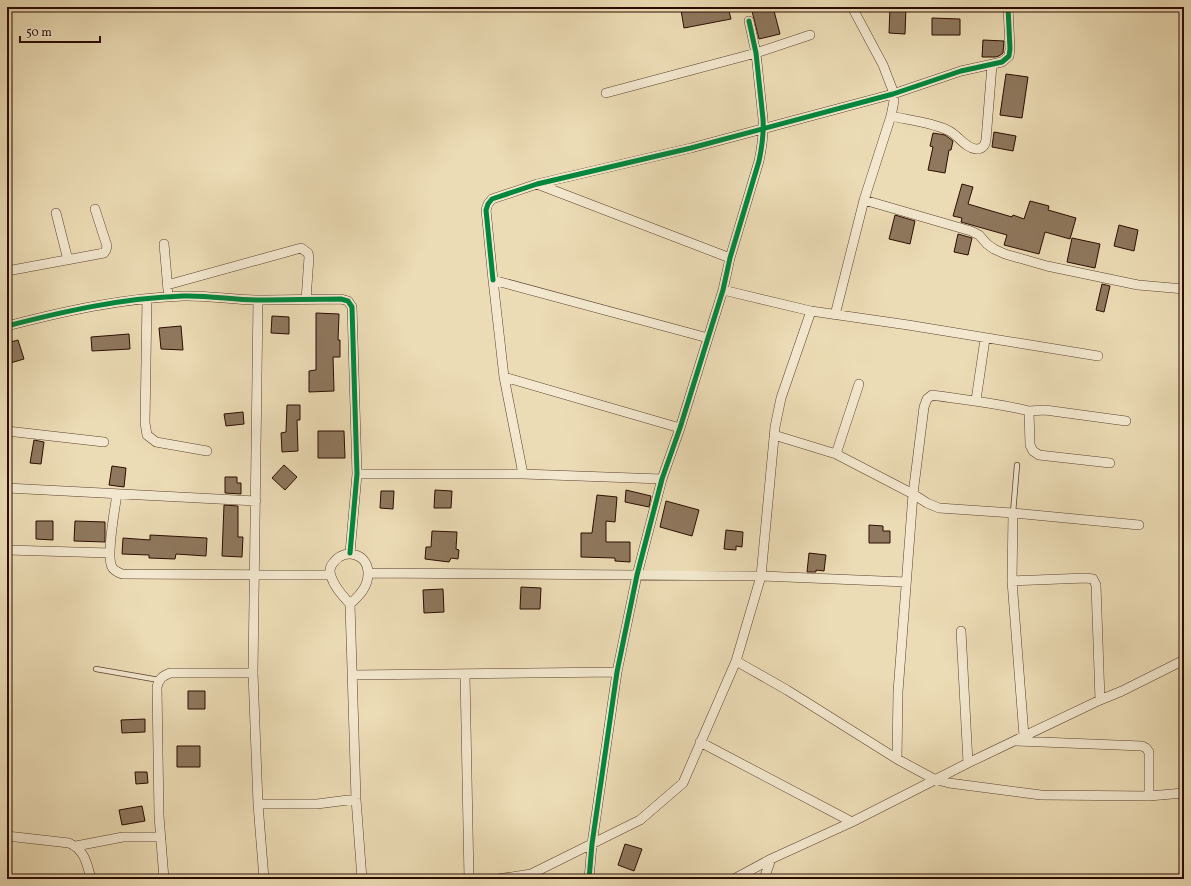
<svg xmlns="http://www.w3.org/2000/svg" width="1191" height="886" font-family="Vollkorn,serif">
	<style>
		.building { fill: #8f785e; stroke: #2b0c00 }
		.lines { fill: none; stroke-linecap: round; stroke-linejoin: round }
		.service-casing { stroke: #5b402d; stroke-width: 6 }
		.minor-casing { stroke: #5b402d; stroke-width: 10 }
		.service { stroke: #f3e8cf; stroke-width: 4.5 }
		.minor { stroke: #f3e8cf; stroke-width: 9 }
		.cycleway-casing { stroke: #f3e8cf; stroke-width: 8 }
		.cycleway { stroke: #00873e; stroke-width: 5 }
	</style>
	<rect width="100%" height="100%" fill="#ecdcb5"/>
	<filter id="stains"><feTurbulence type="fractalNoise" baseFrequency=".005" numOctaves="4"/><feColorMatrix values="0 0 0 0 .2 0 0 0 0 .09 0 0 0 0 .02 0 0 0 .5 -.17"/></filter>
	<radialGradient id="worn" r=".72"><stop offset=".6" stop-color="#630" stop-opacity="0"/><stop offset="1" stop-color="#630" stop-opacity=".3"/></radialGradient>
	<path class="building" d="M697,7h31l3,12 -47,9 -3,-18z
		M751,7h22l7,27 -21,5z
		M890,7h16l-1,27 -16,-1z
		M932,18l28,1v16h-28z
		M983,40l21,1 -1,12 -4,3 -4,1h-13z
		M1006,74l22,3 -6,41 -22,-3z
		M994,132l22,4 -3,15 -21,-4z
		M933,133l12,2 8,6 -2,9h-2l-4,23 -17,-3 5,-23 -3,-1z
		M962,184l11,3 -5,17 44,13 1,-2 11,4 6,-18 19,5 -1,4 28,8 -6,21 -25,-7 -6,22 -35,-9 3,-10 -46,-13 1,-4 -9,-2z
		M895,215l20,6 -5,23 -21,-5z
		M1119,225l19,5 -4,21 -20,-5z
		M958,234l14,4 -4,17 -14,-3z
		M1072,238l28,6 -5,24 -28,-6z
		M1102,284l8,2 -6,26 -8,-2z
		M316,313l23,1 -1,26h2v17h-7l1,34 -25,1v-21l7,-1z
		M272,316l17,1v17l-18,-1z
		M181,326l2,24 -22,-1 -2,-21z
		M129,334l1,15 -38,2 -1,-14z
		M18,340l6,19 -17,5v-21z
		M287,405h13v15h-3l1,31 -16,1 -1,-19 5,-1z
		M243,412l1,12 -18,2 -2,-12z
		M318,431h26l1,27h-27z
		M34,440l10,2 -3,22 -11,-1z
		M284,465l13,12 -12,13 -13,-12z
		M112,466l14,2 -2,19 -15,-2z
		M225,477h12v6h4v11l-16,-1z
		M435,490l17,1 -1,17h-17z
		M626,490l25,6 -2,11 -24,-5z
		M381,491h13l-1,18 -13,-1z
		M597,495l20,2 -2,25 -9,-1v21h24v20l-15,-1v-3l-34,-1v-24h11z
		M666,501l33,9 -7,26 -32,-9z
		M224,505l14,1v31h5l-1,20 -20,-1z
		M36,521h17v19l-17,-1z
		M75,521l30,1v20l-31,-1z
		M869,525l14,1v5h7v12h-21z
		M726,530l17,2 -1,15 -6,-1v4l-12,-1z
		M432,531l25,1 -1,17 3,1 -1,9 -7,-1 -2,4 -24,-3 1,-12h5z
		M150,535l57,3 -1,18 -30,-2 -1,5 -26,-1v-3l-27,-1 1,-16 27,2z
		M809,553l17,2 -2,16 -8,-1v2h-9z
		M521,587l20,1 -1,21h-20z
		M443,589l1,23 -20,1 -1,-23z
		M188,691h17v18h-17z
		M145,719v13l-23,1 -1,-13z
		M177,746h23v21h-23z
		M135,772h12l1,11 -12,1z
		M142,806l3,15 -23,4 -3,-15z
		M625,844l17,5 -8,22 -16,-6z"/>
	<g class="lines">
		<defs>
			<path id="service" d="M1013,513l4,-48
				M96,669l63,11"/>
			<path id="minor" d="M606,93l150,-40 54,-18
				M891,116c17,4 45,7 60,16 8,5 15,16 25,17 7,0 9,-4 10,-9l6,-75
				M537,184l193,74
				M1184,193v10
				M864,200l107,31 8,4 8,9 7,5 11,5 42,12 91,19 46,4
				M56,213l12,47
				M164,244l4,46
				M7,271l97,-18 2,-3 1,-4 -12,-37
				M493,280l-7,-70 2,-6 4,-5 45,-15 154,-36 202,-54 68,-23 41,-9 7,-6 1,-7 -2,-42
				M167,285l134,-37 7,5 1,4 -3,43
				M723,290l88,21 97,14 190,31
				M147,299l-2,124 2,12 9,7 51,9
				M258,300l-5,373 5,131 6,75
				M811,311l-30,87 -6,29 -14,149 145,6
				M835,315l29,-115 27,-84 3,-15 -1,-10 -10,-26 -31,-58
				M7,326c58,-15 116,-28 176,-30 25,-1 51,4 76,4 27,0 54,-1 82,-1l7,2 4,6 5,167 -7,79
				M504,377l176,51
				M976,400l9,-61
				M1029,411l16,-1 81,11
				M7,431l97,11
				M774,435l62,19 23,-70
				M836,454l77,40 14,9 12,5 74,5 126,12
				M357,474h166l-19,-97 -11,-97 215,58
				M523,474l139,5
				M7,488l249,13
				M117,494c-2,14 -11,62 -5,73 2,4 6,5 10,7l208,1
				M7,550l103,3
				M369,573l392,3 -25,85 -53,122 -43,37 -109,54 -33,5
				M1012,581l1,-68
				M350,604c9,-8 18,-17 18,-30 1,-20 -23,-27 -34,-12 -4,4 -5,9 -3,14 3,11 12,20 19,28l6,195 6,80
				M961,631l7,132
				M736,661l51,29 110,69 37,20 15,4 92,12 108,1 35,-3
				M465,674l4,205
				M352,675l265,-3
				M1024,736l-12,-155 74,-3 7,1 3,6 4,115
				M1015,741l127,5 4,2 3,4v44
				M700,742l152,80
				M897,759l1,-67 15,-198 11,-87 3,-8 5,-4c33,5 65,8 97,16l1,34 3,6 6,4 71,8
				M258,804h59l39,-5
				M7,836l62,7c16,7 18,21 22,36
				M76,846l47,-9h37
				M164,879l-5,-63 -2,-129c2,-8 5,-11 13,-14h83
				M589,879l3,-35 25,-172 20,-97 25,-96 18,-51 28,-90 15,-48 7,-32 29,-97c3,-14 5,-27 4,-42l-7,-66 -7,-32
				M734,879l37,-20 81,-37 116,-59 132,-63 22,-9 62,-31
				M764,879l7,-20"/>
		</defs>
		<use href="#service" class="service-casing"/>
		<use href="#minor" class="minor-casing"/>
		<use href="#service" class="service"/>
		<use href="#minor" class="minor"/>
		<defs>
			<path id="cycleway" d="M493,280l-7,-70 2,-6 4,-5 45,-15 154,-36 202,-54 68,-23 41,-9 7,-6 1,-7 -2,-42
				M7,326c58,-15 116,-28 176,-30 25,-1 51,4 76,4 27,0 54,-1 82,-1l7,2 4,6 5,167 -7,79
				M589,879l3,-35 25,-172 20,-97 25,-96 18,-51 28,-90 15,-48 7,-32 29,-97c3,-14 5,-27 4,-42l-7,-66 -7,-32"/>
		</defs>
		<use href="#cycleway" class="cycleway-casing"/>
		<use href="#cycleway" class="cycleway"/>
	</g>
	<rect width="1191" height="886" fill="none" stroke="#ecdcb5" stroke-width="24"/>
	<rect x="8" y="8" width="1175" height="870" fill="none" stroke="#2b0c00" stroke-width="2"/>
	<rect x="12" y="12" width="1167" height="862" fill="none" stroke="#2b0c00"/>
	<path d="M20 36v6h80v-6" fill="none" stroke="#2b0c00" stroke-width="2"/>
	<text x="26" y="36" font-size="12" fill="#2b0c00" stroke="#f3e8cf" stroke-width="3" paint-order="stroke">50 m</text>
	<rect width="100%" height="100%" filter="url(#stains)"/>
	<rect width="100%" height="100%" fill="url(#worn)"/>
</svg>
